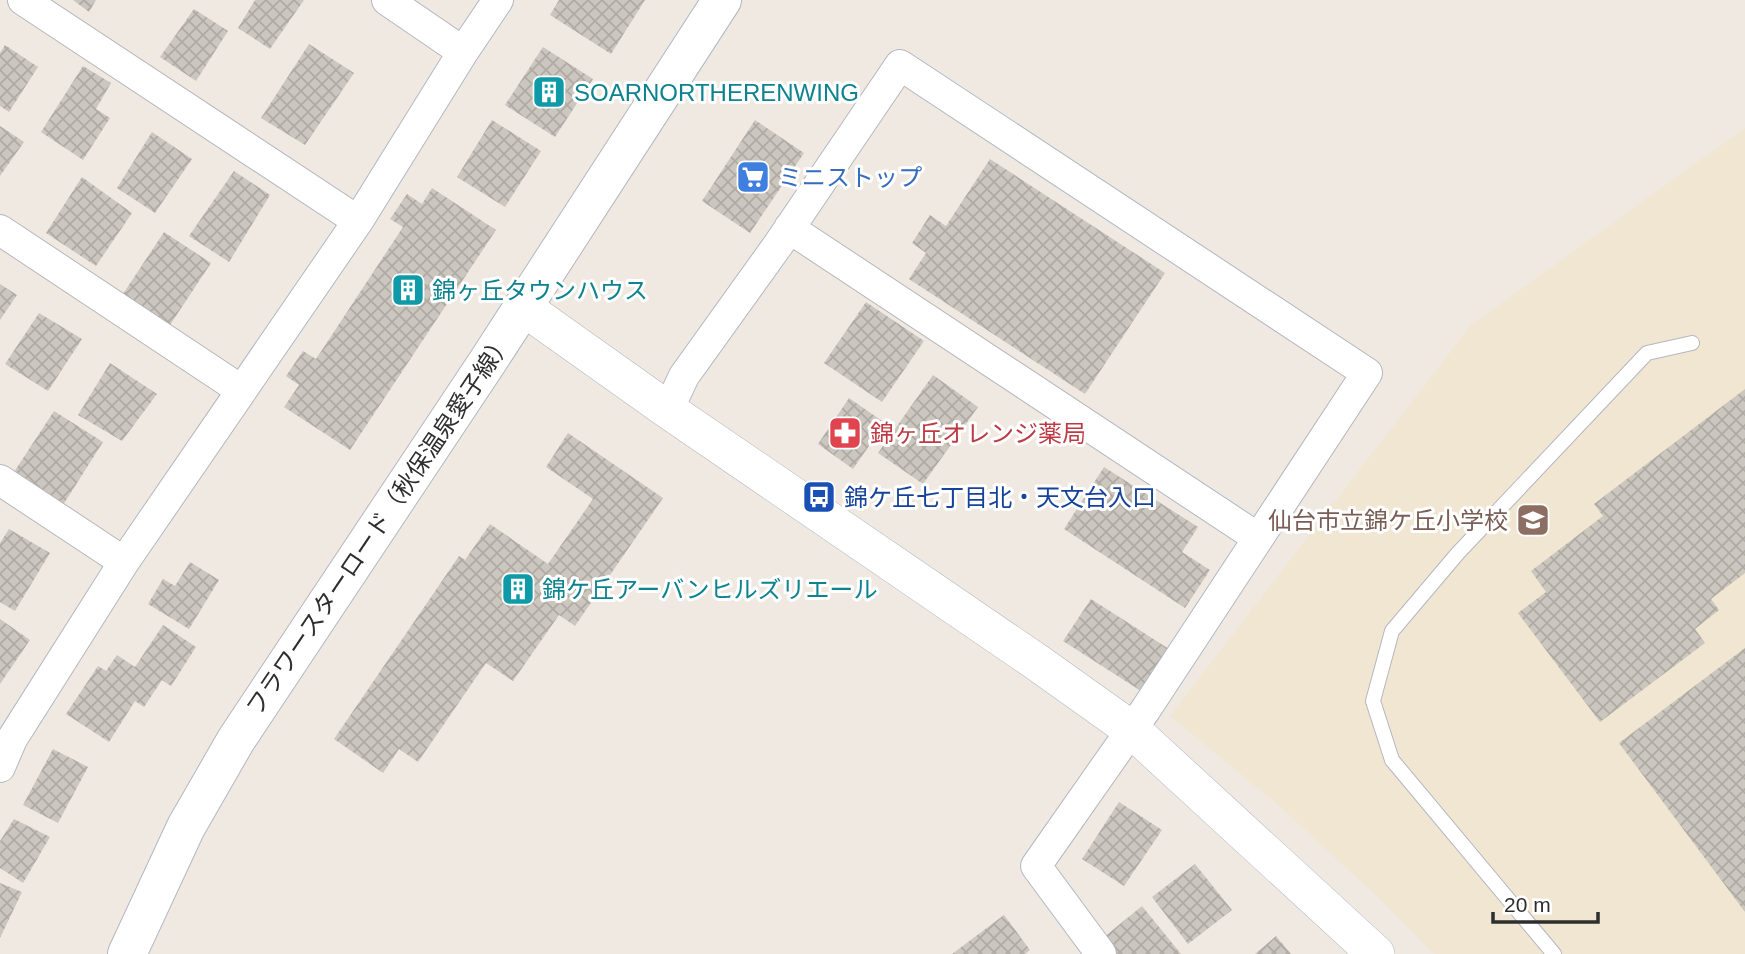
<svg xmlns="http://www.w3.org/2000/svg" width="1745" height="954" font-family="Arial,'Noto Sans JP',sans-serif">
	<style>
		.education { fill: #f0e6d1 }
		.building { fill: url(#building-cross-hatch) }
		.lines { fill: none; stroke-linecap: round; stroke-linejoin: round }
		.service-casing { stroke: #b4b7c1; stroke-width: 16 }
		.minor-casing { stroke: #b4b7c1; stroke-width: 32 }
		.tertiary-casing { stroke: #b4b7c1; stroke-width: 38 }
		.secondary-casing { stroke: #b4b7c1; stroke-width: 40 }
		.service { stroke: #fff; stroke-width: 14 }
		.minor { stroke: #fff; stroke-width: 30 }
		.tertiary { stroke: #fff; stroke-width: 37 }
		.secondary { stroke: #fff; stroke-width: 38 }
		.labels { text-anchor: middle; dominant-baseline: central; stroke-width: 6; stroke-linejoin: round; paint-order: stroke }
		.culture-label { font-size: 24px; fill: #0d838f; stroke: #fff; text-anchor: start }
		.shop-label { font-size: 24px; fill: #366cbe; stroke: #fff; text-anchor: start }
		.health-label { font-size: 24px; fill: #be3a42; stroke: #fff; text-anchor: start }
		.transit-label { font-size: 24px; fill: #164399; stroke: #fff; text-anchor: start }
		.education-label { font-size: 24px; fill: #785e54; stroke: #fff; text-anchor: end }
		.street-label { font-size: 24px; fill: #2e2e2e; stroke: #fff }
	</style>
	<defs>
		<pattern id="building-cross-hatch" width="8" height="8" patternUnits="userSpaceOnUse" patternTransform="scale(1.75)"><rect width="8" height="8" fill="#cbc7bf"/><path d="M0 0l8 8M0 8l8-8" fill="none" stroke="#afaba4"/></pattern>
	</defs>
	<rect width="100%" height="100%" fill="#efe9e1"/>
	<path class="education" d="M1745,128v826h-311l-54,-55 -104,-96 -106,-87 301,-391z"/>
	<path class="building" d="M73,0h23l-7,12z
		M255,0h49l-34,49 -32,-21z
		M559,0h86l-34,54 -61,-39z
		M194,9l34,22 -32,50 -36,-24z
		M309,44l45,29 -49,72 -44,-27z
		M5,45l33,22 -29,45 -9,-6v-53z
		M543,47l50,32 -38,58 -50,-32z
		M83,66l28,17 -15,26 14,9 -27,42 -42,-28z
		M492,120l49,31 -36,56 -48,-30z
		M755,120l49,33 -54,80 -48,-32z
		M0,126l24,16 -24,34z
		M152,132l40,27 -37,54 -38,-25z
		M990,159l175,114 -80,121 -176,-115 17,-26 -14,-10 18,-28 16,11z
		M234,171l36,24 -41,67 -40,-26z
		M82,177l50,36 -36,53 -50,-33z
		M432,188l64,42 -146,220 -66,-43 15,-22 -13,-9 17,-25 13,8 87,-132 -13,-8 17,-25 15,10z
		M164,232l47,31 -41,62 -47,-31z
		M0,284l17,11 -17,25z
		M866,302l58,39 -42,61 -58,-39z
		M39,313l43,26 -34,52 -43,-27z
		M110,363l47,31 -35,47 -44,-26z
		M933,375l45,32 -55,77 -45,-31z
		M1745,389v184l-34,26 8,11 -24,19 10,14 -105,79 -82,-109 28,-21 -15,-21 72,-55 -9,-12z
		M849,398l36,25 -32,46 -35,-25z
		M54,411l49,31 -40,63 -49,-33z
		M568,433l95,65 -88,128 -16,-11 -46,66 -27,-18 -68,99 -19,-13 -16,24 -49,-34 125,-183 6,4 25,-36 58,40 45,-65 -47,-32z
		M1104,467l94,60 -16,25 28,18 -25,38 -121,-79z
		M9,529l41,24 -35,58 -15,-9v-59z
		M190,562l29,18 -30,49 -41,-25 15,-25 12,7z
		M1091,599l78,50 -28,42 -78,-50z
		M0,619l30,21 -30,44z
		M163,625l33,22 -25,39 -9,-6 -18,27 -9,-6 -26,41 -43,-28 32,-48 8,5 11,-16 18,12z
		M1745,648v264l-126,-169z
		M53,749l35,18 -30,56 -35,-18z
		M1119,802l43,28 -38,56 -42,-27z
		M14,819l36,18 -27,46 -23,-15v-27z
		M1195,864l37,46 -44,34 -36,-47z
		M0,883l22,9 -22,46z
		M1142,906l39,48h-73l-10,-12z
		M1004,915l26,35 -5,4h-73z
		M1276,936l15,18h-36z"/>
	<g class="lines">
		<defs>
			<path id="service" d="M1554,954l-162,-194 -19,-59 19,-70 66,-78 189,-200 45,-10"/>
			<path id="minor" d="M23,0l335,221
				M387,0l76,52
				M789,228l469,310
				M0,230l241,160
				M668,410l16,-34 94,-131 122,-180 467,308 -221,336 -110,157 65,88
				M0,480l124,82
				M0,767l12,-28 112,-177 234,-341 105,-169 35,-52"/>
			<path id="tertiary" d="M523,307l145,103 370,253 94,67 244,224"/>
			<path id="secondary" d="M127,954l59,-127 50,-87 252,-379 234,-361"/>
		</defs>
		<use href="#service" class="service-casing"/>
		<use href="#minor" class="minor-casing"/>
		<use href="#tertiary" class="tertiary-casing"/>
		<use href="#secondary" class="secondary-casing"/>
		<use href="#service" class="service"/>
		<use href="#minor" class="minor"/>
		<use href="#tertiary" class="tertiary"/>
		<use href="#secondary" class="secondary"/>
	</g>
	<defs>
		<symbol id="building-square" viewBox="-11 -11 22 22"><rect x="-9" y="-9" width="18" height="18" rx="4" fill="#0f9aa8" stroke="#fff"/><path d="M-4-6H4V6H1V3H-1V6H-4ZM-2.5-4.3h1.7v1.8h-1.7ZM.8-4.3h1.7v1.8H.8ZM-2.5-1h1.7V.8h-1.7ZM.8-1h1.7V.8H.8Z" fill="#fff"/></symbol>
		<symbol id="supermarket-square" viewBox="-11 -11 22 22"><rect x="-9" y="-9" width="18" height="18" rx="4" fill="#3f7fe0" stroke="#fff"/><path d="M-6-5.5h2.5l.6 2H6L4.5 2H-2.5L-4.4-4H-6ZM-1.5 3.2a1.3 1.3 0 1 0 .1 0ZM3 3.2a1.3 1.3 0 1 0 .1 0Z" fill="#fff"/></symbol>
		<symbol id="pharmacy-square" viewBox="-11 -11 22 22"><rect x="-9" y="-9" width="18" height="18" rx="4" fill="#e0444e" stroke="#fff"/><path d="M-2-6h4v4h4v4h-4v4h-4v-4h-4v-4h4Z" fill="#fff"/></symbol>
		<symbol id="bus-square" viewBox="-11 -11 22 22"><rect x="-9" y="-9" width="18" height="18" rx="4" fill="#1a4fb4" stroke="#fff"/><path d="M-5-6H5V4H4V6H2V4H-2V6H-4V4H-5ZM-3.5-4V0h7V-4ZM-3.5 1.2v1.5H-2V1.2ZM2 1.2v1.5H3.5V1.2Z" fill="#fff"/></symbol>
		<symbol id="school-square" viewBox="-11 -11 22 22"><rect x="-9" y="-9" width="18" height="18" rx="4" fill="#8d6e63" stroke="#fff"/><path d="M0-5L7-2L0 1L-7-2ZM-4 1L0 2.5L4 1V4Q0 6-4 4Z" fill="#fff"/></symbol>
	</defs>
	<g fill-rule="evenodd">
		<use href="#building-square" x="530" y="73" width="38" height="38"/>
		<use href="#supermarket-square" x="734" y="158" width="38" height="38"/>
		<use href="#building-square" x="389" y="271" width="38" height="38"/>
		<use href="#pharmacy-square" x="826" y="414" width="38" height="38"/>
		<use href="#bus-square" x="800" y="478" width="38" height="38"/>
		<use href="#school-square" x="1514" y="501" width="38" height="38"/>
		<use href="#building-square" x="499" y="570" width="38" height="38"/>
	</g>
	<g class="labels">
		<g class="culture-label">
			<text x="574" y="92">SOARNORTHERENWING</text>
			<text x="432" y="290">錦ヶ丘タウンハウス</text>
			<text x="542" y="589">錦ケ丘アーバンヒルズリエール</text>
		</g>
		<g class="shop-label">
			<text x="778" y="177">ミニストップ</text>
		</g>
		<g class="health-label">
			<text x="870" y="433">錦ヶ丘オレンジ薬局</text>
		</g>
		<g class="transit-label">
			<text x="844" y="497">錦ケ丘七丁目北・天文台入口</text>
		</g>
		<g class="education-label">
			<text x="1508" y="520">仙台市立錦ケ丘小学校</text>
		</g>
		<g class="street-label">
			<text transform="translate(379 524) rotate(-56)">フラワースターロード（秋保温泉愛子線）</text>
		</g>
	</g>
	<path d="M1493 912v10h105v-10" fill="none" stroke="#2e2e2e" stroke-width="3.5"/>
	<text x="1504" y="912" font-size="21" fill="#2e2e2e" stroke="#ffffff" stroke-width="5" paint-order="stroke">20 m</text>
</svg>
